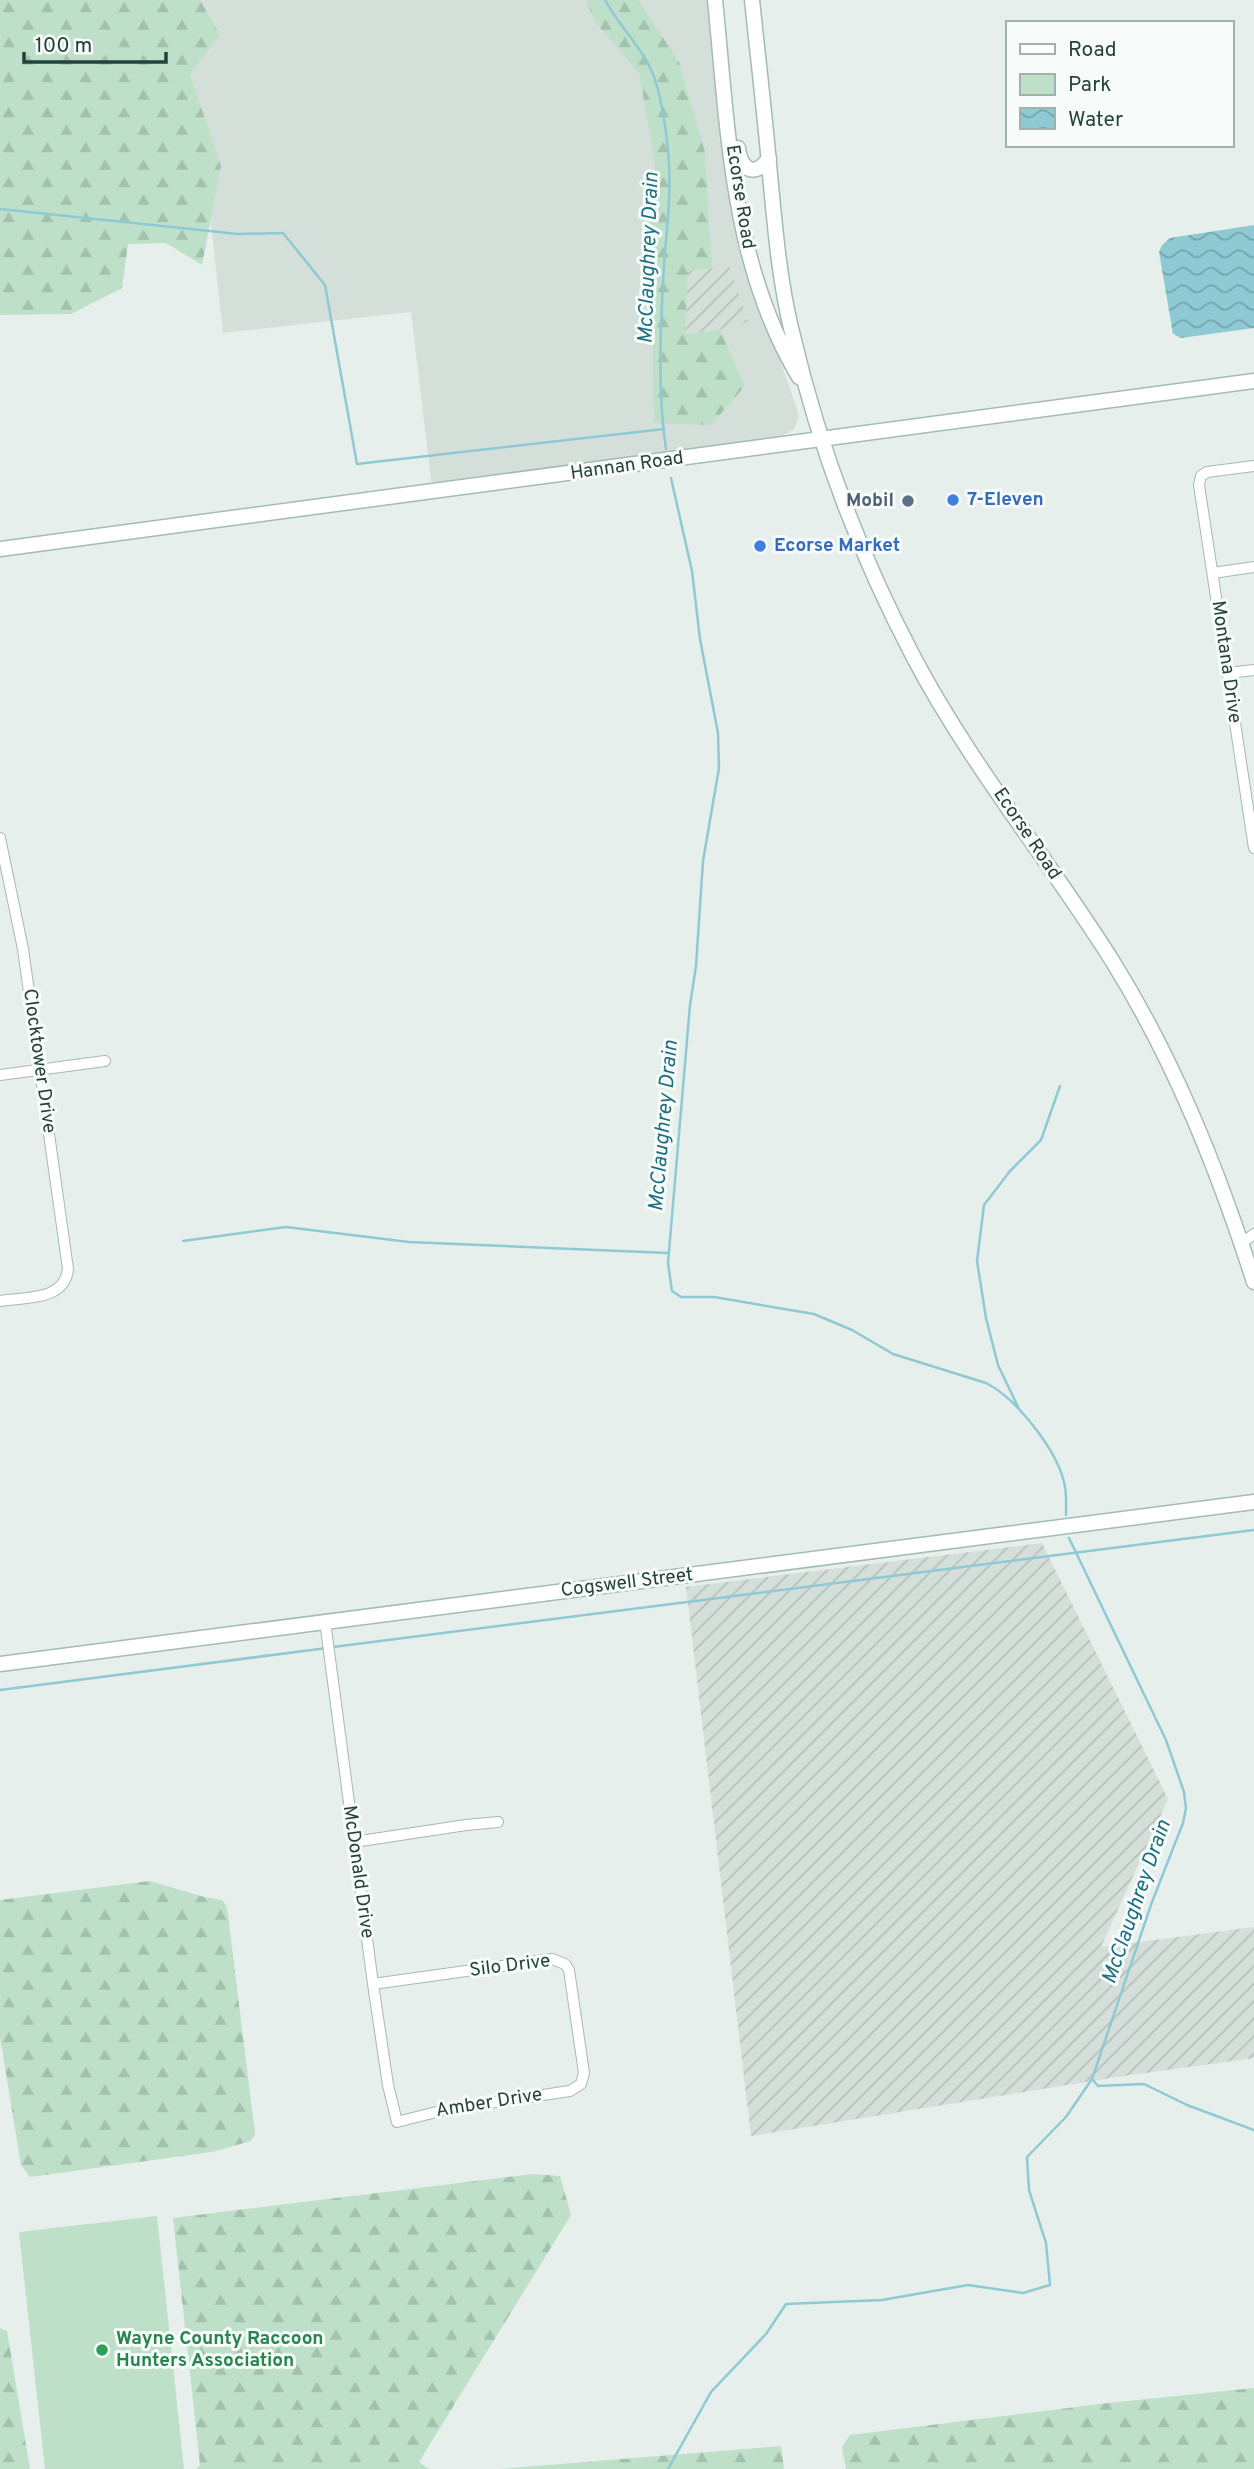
<svg xmlns="http://www.w3.org/2000/svg" width="1254" height="2469" font-family="Overpass,sans-serif">
	<style>
		.built { fill: #d4dfda }
		.industrial { fill: url(#industrial-furrows) }
		.green { fill: #bfe0c8 }
		.forest { fill: url(#forest-firs) }
		.water { fill: url(#water-waves) }
		.lines { fill: none; stroke-linecap: round; stroke-linejoin: round }
		.stream { stroke: #8ec9d4; stroke-width: 2.5 }
		.street-casing { stroke: #a8b8b2; stroke-width: 12 }
		.secondary-casing { stroke: #a4bbb3; stroke-width: 17 }
		.street { stroke: #fff; stroke-width: 10 }
		.secondary { stroke: #fff; stroke-width: 14 }
		.shop-dot { fill: #3f7fe0; stroke: #f7fbf9; stroke-width: 2.5 }
		.service-dot { fill: #5c6f8a; stroke: #f7fbf9; stroke-width: 2.5 }
		.leisure-dot { fill: #2e9e5b; stroke: #f7fbf9; stroke-width: 2.5 }
		.labels { text-anchor: middle; dominant-baseline: central; stroke-width: 6; stroke-linejoin: round; paint-order: stroke }
		.street-label { font-size: 19px; fill: #24423a; stroke: #f7fbf9 }
		.shop-label { font-size: 19px; font-weight: bold; fill: #366cbe; stroke: #f7fbf9; text-anchor: start }
		.service-label { font-size: 19px; font-weight: bold; fill: #4e5e75; stroke: #f7fbf9; text-anchor: end }
		.leisure-label { font-size: 19px; font-weight: bold; fill: #27864d; stroke: #f7fbf9; text-anchor: start }
		.water-label { font-size: 21px; font-style: italic; fill: #1c6f80; stroke: #f7fbf9 }
	</style>
	<defs>
		<pattern id="industrial-furrows" width="10" height="10" patternUnits="userSpaceOnUse" patternTransform="scale(1.75)"><rect width="10" height="10" fill="#d4dfda"/><path d="M-1 1l2-2M0 10L10 0M9 11l2-2" fill="none" stroke="#b6c1bc"/></pattern>
		<pattern id="forest-firs" width="22" height="20" patternUnits="userSpaceOnUse" patternTransform="scale(1.75)"><rect width="22" height="20" fill="#bfe0c8"/><path d="M5 1l3.5 6h-7zM16 11l3.5 6h-7z" fill="#a4c1ad"/></pattern>
		<pattern id="water-waves" width="16" height="10" patternUnits="userSpaceOnUse" patternTransform="scale(1.75)"><rect width="16" height="10" fill="#8ec9d4"/><path d="M0 5q4-4 8 0t8 0" fill="none" stroke="#74a5ad"/></pattern>
	</defs>
	<rect width="100%" height="100%" fill="#e6efeb"/>
	<path class="built" d="M0,0h710l51,306 36,103 2,7 -5,13 -12,7 -350,51 -21,-175 -188,21 -22,-201z"/>
	<path class="industrial" d="M729,266l19,55 -11,6 -52,8 3,-64z
		M1042,1543l126,256 -67,148 153,-20v131l-137,19 -366,59 -65,-549z"/>
	<path class="green" d="M157,2216l27,253h-139l-26,-237z"/>
	<path class="forest" d="M0,0h200l20,35 -30,39 31,92 -19,99 -36,-22 -38,1 -6,44 -51,26 -71,1z
		M586,0h52l41,62 26,90 7,116 -24,3 -3,63 35,-4 25,56 -34,39 -57,-2 -2,-137 -4,-31 7,-92 -16,-90 -44,-51z
		M150,1881l54,16 18,3 5,7 28,227 -4,7 -39,11 -182,25 -9,-12 -21,-128v-137z
		M532,2174l28,2 11,39 -152,247 10,7h-233l4,-4 -27,-247z
		M0,2328l7,3 23,138h-30z
		M1254,2388v81h-408l-4,-22 8,-12 258,-32z
		M781,2446l3,23h-284z"/>
	<path class="water" d="M1254,225v103l-73,10 -8,-4 -14,-82 3,-7 8,-7z"/>
	<g class="lines">
		<path class="stream" d="M605,0c16,30 43,52 52,86 9,33 14,78 12,112 -1,29 -5,57 -6,85 -3,55 -5,112 3,166
			M0,209l238,25 45,-1 42,52 32,179 307,-35
			M671,478l21,93 8,68 18,94 1,35 -16,93 -7,105 -6,39 -22,258 4,28 9,6h33l100,17 38,16 41,24 93,29c30,15 70,66 78,99 3,11 2,22 2,33
			M183,1241l103,-14 123,15 259,11
			M1019,1409l-21,-44 -12,-47 -9,-57 7,-56 26,-34 31,-31 19,-54
			M333,1647l921,-117
			M0,1690l327,-42
			M1092,2079l6,7 46,-2 43,21 67,25
			M668,2469l43,-77 55,-58 20,-30 96,-4 86,-15 55,8 27,-8 -4,-42 -17,-53 -2,-33 39,-40 26,-38 60,-177 31,-79 3,-15 -2,-16 -18,-52 -97,-202"/>
		<defs>
			<path id="street" d="M1254,466l-47,6 -6,4 -2,9 55,363
				M1213,573l41,-6
				M1228,673l26,-3
				M0,838l23,111 45,320c-3,32 -43,28 -68,32
				M0,1075l105,-14
				M1242,1243l12,-9
				M325,1621l48,363 15,101 9,37 51,-13 122,-18 11,-7 3,-11 -15,-103 -4,-6 -13,-5 -179,25
				M354,1842l112,-17 32,-3"/>
			<path id="secondary" d="M715,0c13,128 16,264 84,377
				M752,0c6,58 13,116 18,175 5,51 9,103 21,153 26,113 68,225 122,328 56,107 136,204 200,306 62,100 105,208 141,320
				M738,148c2,21 17,31 31,10
				M0,549l1254,-168
				M0,1664l1254,-162"/>
		</defs>
		<use href="#street" class="street-casing"/>
		<use href="#secondary" class="secondary-casing"/>
		<use href="#street" class="street"/>
		<use href="#secondary" class="secondary"/>
	</g>
	<g class="shop-dot">
		<circle cx="953" cy="500" r="7"/>
		<circle cx="760" cy="546" r="7"/>
	</g>
	<circle class="service-dot" cx="908" cy="501" r="7"/>
	<circle class="leisure-dot" cx="102" cy="2350" r="7"/>
	<g class="labels">
		<g class="street-label">
			<text transform="translate(740 197) rotate(81)">Ecorse Road</text>
			<text transform="translate(627 466) rotate(-8)">Hannan Road</text>
			<text transform="translate(1226 662) rotate(82)">Montana Drive</text>
			<text transform="translate(1027 834) rotate(56)">Ecorse Road</text>
			<text transform="translate(39 1061) rotate(82)">Clocktower Drive</text>
			<text transform="translate(627 1583) rotate(-7)">Cogswell Street</text>
			<text transform="translate(358 1872) rotate(82)">McDonald Drive</text>
			<text transform="translate(510 1966) rotate(-7)">Silo Drive</text>
			<text transform="translate(489 2103) rotate(-9)">Amber Drive</text>
		</g>
		<g class="shop-label">
			<text x="967" y="500">7-Eleven</text>
			<text x="774" y="546">Ecorse Market</text>
		</g>
		<g class="service-label">
			<text x="894" y="501">Mobil</text>
		</g>
		<g class="leisure-label">
			<text x="116" y="2339">Wayne County Raccoon<tspan x="116" dy="22">Hunters Association</tspan></text>
		</g>
		<g class="water-label">
			<text transform="translate(649 258) rotate(-88)">McClaughrey Drain</text>
			<text transform="translate(664 1126) rotate(-85)">McClaughrey Drain</text>
			<text transform="translate(1137 1902) rotate(-71)">McClaughrey Drain</text>
		</g>
	</g>
	<rect x="1006" y="21" width="228" height="126" fill="#f7fbf9" stroke="#a3b1ad" stroke-width="2"/>
	<rect x="1020" y="44" width="35" height="10" fill="#ffffff" stroke="#a3b1ad" stroke-width="2"/>
	<text x="1068" y="56" font-size="21" fill="#24423a">Road</text>
	<rect x="1020" y="74" width="35" height="21" fill="#bfe0c8" stroke="#a3b1ad" stroke-width="2"/>
	<text x="1068" y="91" font-size="21" fill="#24423a">Park</text>
	<rect x="1020" y="108" width="35" height="21" fill="url(#water-waves)" stroke="#a3b1ad" stroke-width="2"/>
	<text x="1068" y="126" font-size="21" fill="#24423a">Water</text>
	<path d="M24 52v10h142v-10" fill="none" stroke="#24423a" stroke-width="3.5"/>
	<text x="35" y="52" font-size="21" fill="#24423a" stroke="#f7fbf9" stroke-width="5" paint-order="stroke">100 m</text>
</svg>
